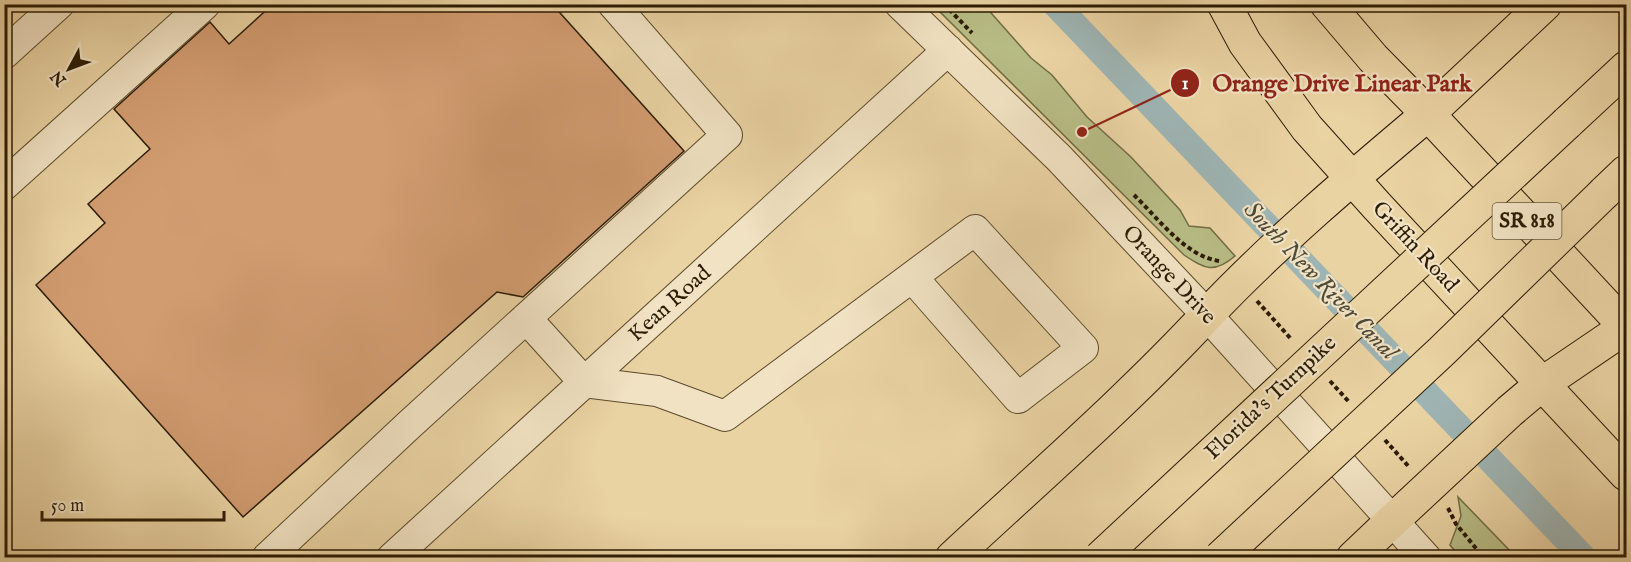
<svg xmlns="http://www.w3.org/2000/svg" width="1631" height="562" font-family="'IM FELL English',serif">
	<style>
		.green { fill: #b8bc85; stroke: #726c44; stroke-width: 1.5 }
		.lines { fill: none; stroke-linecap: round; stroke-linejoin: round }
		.canal { stroke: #9eb4b3; stroke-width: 26 }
		.building { fill: #d29c71; stroke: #2c1c03; stroke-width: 1.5 }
		.minor-casing { stroke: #5c4a2b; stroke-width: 32 }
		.major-casing { stroke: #2c1c03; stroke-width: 35 }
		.highway-casing { stroke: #2c1c03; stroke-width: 35 }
		.path { stroke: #2c1c03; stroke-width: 4; stroke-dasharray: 4.5 3; stroke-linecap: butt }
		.minor { stroke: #f1e2c3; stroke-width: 30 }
		.major { stroke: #ead3a3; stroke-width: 33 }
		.highway { stroke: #ead3a3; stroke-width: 33 }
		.highway-bridge-casing { stroke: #2c1c03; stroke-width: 35; stroke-linecap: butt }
		.highway-bridge { stroke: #ead3a3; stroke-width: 33 }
		.labels { text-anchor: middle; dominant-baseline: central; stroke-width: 4.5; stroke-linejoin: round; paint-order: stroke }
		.shield { fill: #f1e2c3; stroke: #67573d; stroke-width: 1.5 }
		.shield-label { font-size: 21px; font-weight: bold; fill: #2c1c03 }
		.street-label { font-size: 22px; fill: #2c1c03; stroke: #f1e2c3 }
		.water-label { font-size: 24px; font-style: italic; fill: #4e4a38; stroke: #f1e2c3 }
		.leader { fill: none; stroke: #8f2418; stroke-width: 2 }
		.callout-dot { fill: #8f2418; stroke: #f1e2c3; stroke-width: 2 }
		.mark-label { font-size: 18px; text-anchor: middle; font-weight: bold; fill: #fff }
		.callout-label { font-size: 24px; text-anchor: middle; font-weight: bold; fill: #8f2418; stroke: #f1e2c3; stroke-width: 4.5; stroke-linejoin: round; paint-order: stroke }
	</style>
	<rect width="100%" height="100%" fill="#ead3a3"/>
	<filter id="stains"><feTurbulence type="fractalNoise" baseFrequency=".00333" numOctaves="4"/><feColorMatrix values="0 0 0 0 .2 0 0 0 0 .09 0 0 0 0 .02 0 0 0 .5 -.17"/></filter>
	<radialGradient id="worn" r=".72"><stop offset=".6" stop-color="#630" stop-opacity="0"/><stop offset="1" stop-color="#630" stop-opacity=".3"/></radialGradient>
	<path class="green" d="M933,5h51l47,53 21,17 35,42 44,40 49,53 9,16 21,2 25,28c-21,18 -30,13 -51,-1z
		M1458,497l58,60h-56l-10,-12 11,-29z"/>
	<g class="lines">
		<path class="canal" d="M1055,4l529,554"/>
	</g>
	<path class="building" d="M273,4h279l132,147 -161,146 -26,-5 -254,225 -207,-232 69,-62 -17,-19 62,-55 -36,-40 96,-87 19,22z"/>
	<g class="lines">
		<defs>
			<path id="minor" d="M900,4l159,154 148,157 219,243
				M4,54l55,-50
				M4,185l201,-181
				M526,318l58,64 73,9 68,25 250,-186 108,118 -65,50 -106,-121
				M267,558l142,-133 318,-290 -114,-131
				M392,558l556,-508"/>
			<path id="major" d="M1224,4l21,39 62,85 70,78 249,268
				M1327,4l46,54 55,56 198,213
				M1207,315c68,-72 145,-137 221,-201
				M1392,521l118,-110 32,-27 84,-57"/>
			<path id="highway" d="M1428,114l117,-110
				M1567,123l59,-55
				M1604,193l22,-21
				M1626,327v-1
				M952,558c86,-80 175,-157 255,-243
				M1353,558l39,-37"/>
		</defs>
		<use href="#minor" class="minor-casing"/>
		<use href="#major" class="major-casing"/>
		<use href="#highway" class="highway-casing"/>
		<path class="path" d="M944,4l28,29
			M1134,195c24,23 51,61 85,66
			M1257,301l35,39
			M1330,381l19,21
			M1385,440l25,28
			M1448,508l8,16 28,34"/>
		<use href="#minor" class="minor"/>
		<use href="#major" class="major"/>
		<use href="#highway" class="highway"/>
		<defs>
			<path id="highway-bridge" d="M1100,558l467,-435
				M1220,558l222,-207 162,-158"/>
		</defs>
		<use href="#highway-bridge" class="highway-bridge-casing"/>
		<use href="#highway-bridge" class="highway-bridge"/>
	</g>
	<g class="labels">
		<rect class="shield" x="1492.5" y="203" width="69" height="36" rx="4.5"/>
		<g class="shield-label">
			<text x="1527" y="221">SR 818</text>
		</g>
		<g class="street-label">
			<text transform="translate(1415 247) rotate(47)">Griffin Road</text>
			<text transform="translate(1169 275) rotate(47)">Orange Drive</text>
			<text transform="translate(670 304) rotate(-42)">Kean Road</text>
			<text transform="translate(1271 398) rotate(-43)">Florida's Turnpike</text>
		</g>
		<g class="water-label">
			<text transform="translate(1320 281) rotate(46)">South New River Canal</text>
		</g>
	</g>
	<path class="leader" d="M1082 132L1185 83"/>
	<g class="callout-dot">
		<circle cx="1082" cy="132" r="6"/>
		<circle cx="1185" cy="83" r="15"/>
	</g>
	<g class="mark-label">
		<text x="1185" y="89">1</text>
	</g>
	<g class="callout-label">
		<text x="1342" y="91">Orange Drive Linear Park</text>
	</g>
	<rect width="1631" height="562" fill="none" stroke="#ead3a3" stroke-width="24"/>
	<rect x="6" y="6" width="1619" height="550" fill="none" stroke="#2c1c03" stroke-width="3"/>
	<rect x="12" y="12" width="1607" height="538" fill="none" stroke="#2c1c03" stroke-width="1.5"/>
	<g transform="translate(69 69) rotate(229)" stroke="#f1e2c3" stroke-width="4.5" paint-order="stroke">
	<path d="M0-4.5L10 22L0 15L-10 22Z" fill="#2c1c03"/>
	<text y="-9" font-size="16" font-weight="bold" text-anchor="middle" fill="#2c1c03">N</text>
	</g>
	<path d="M42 511v9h182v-9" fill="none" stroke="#2c1c03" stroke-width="3"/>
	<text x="51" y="511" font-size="18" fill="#2c1c03" stroke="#f1e2c3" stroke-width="4.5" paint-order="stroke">50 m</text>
	<rect width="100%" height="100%" filter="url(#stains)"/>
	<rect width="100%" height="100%" fill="url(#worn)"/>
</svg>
